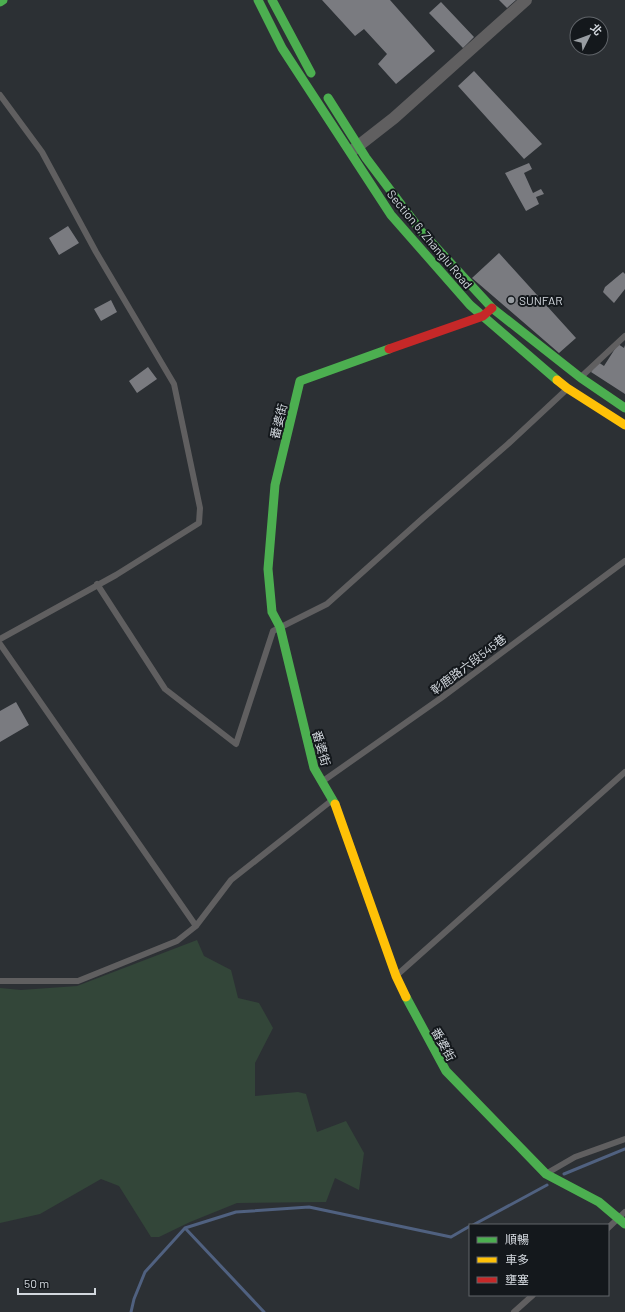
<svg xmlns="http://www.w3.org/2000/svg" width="625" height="1312" font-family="Barlow,'Noto Sans TC',sans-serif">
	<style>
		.green { fill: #334639 }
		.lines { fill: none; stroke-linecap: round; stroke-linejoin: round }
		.stream { stroke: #506180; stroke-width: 3 }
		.building { fill: #7a7b80 }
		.lane { stroke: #605f60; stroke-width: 6 }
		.street { stroke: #605f60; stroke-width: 12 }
		.fast { stroke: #4caf50; stroke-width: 9 }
		.slow { stroke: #ffc107; stroke-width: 9 }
		.jam { stroke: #c62828; stroke-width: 9 }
		.poi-dot { fill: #989da2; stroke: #14181c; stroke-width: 1.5 }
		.labels { text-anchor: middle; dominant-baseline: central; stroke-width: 4; stroke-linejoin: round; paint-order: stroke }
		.street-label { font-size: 12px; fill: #d2d7dd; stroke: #14181c }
		.poi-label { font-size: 12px; fill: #d2d7dd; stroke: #14181c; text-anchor: start }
	</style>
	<rect width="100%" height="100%" fill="#2c3034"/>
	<path class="green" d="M197,940l7,16 27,14 7,28 21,5 14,25 -18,35v33l43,-4 8,2 11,38 29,-11 18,32 -5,37 -24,-12 -9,24 -89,1 -47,19 -31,15h-8l-32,-51 -18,-7 -61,35 -40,9v-235l21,2 56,-4z"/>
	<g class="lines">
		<path class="stream" d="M564,1174l61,-25
			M473,1225l74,-40
			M185,1228l79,84
			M131,1312l3,-13 11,-27 40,-44 51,-16 73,-5 142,30 19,-11"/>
	</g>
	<path class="building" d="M322,0h68l45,51 -39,33 -18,-20 9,-10 -23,-25 -9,7z
		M499,0h17l-9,8z
		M441,2l33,35 -11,11 -34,-35z
		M474,71l68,73 -18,15 -66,-73z
		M529,163l3,6 -8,4 9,20 8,-4 3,5 -8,3 3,7 -13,7 -21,-38z
		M68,226l11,17 -20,12 -10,-17z
		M499,253l77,85 -17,15 -87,-75z
		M623,272l2,2v15l-11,14 -11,-11 2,-5z
		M111,300l6,12 -16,9 -7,-12z
		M618,344l6,4 1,-3v49l-34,-22 7,-10 6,4z
		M148,367l9,12 -20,14 -8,-12z
		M16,702l13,23 -29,17v-31z"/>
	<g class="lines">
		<path class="lane" d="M0,95l42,57 54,100 78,132 26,124 -1,15 -83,52 -116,64
			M582,376l43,-40
			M97,584l68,105 71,55 37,-113 54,-27 96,-86 85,-74 58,-54
			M0,644l196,282
			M323,781l118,-83 184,-137
			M397,975l228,-203
			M0,981h78l99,-40 19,-15 35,-46 100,-79
			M549,1172l26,-15 50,-18
			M608,1228l17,-16
			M514,1312l19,-17"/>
		<path class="street" d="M353,150l41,-32 132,-118"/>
		<path class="fast" d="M258,0l24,48 109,167 79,90 87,75
			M272,0l39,73
			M0,2l3,-2
			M328,98l38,60 55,73 71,77 89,70 44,30
			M335,804l-21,-36 -34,-141 -8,-15 -4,-43 7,-84 25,-104 89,-32
			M406,997l40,74 100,103 53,28 26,22"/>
		<path class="slow" d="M557,380l10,8 58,37
			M335,804l61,172 10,21"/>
		<path class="jam" d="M389,349l94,-33 9,-8"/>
	</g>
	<circle class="poi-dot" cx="511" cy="300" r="4"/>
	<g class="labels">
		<g class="street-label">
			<text transform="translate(430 239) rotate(50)">Section 6, Zhanglu Road</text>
			<text transform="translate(278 421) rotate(-76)">番婆街</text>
			<text transform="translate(468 664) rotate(-37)">彰鹿路六段545巷</text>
			<text transform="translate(322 748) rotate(74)">番婆街</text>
			<text transform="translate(444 1044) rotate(61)">番婆街</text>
		</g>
		<g class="poi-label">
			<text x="519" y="300">SUNFAR</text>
		</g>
	</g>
	<rect x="469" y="1224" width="140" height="72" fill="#14181c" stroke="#606469"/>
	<rect x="477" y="1237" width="20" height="6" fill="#4caf50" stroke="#606469"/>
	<text x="505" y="1244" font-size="12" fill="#d2d7dd">順暢</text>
	<rect x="477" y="1257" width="20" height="6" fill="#ffc107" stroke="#606469"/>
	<text x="505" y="1264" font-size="12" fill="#d2d7dd">車多</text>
	<rect x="477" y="1277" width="20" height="6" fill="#c62828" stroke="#606469"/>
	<text x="505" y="1284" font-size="12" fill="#d2d7dd">壅塞</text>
	<g transform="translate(589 36) rotate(48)"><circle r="19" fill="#14181c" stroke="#606469"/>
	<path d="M0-3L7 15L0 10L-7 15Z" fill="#989da2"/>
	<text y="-6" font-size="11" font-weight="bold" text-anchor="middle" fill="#d2d7dd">北</text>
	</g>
	<path d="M18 1288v6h77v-6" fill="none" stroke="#d2d7dd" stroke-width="2"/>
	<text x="24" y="1288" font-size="12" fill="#d2d7dd" stroke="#14181c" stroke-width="3" paint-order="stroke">50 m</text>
</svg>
